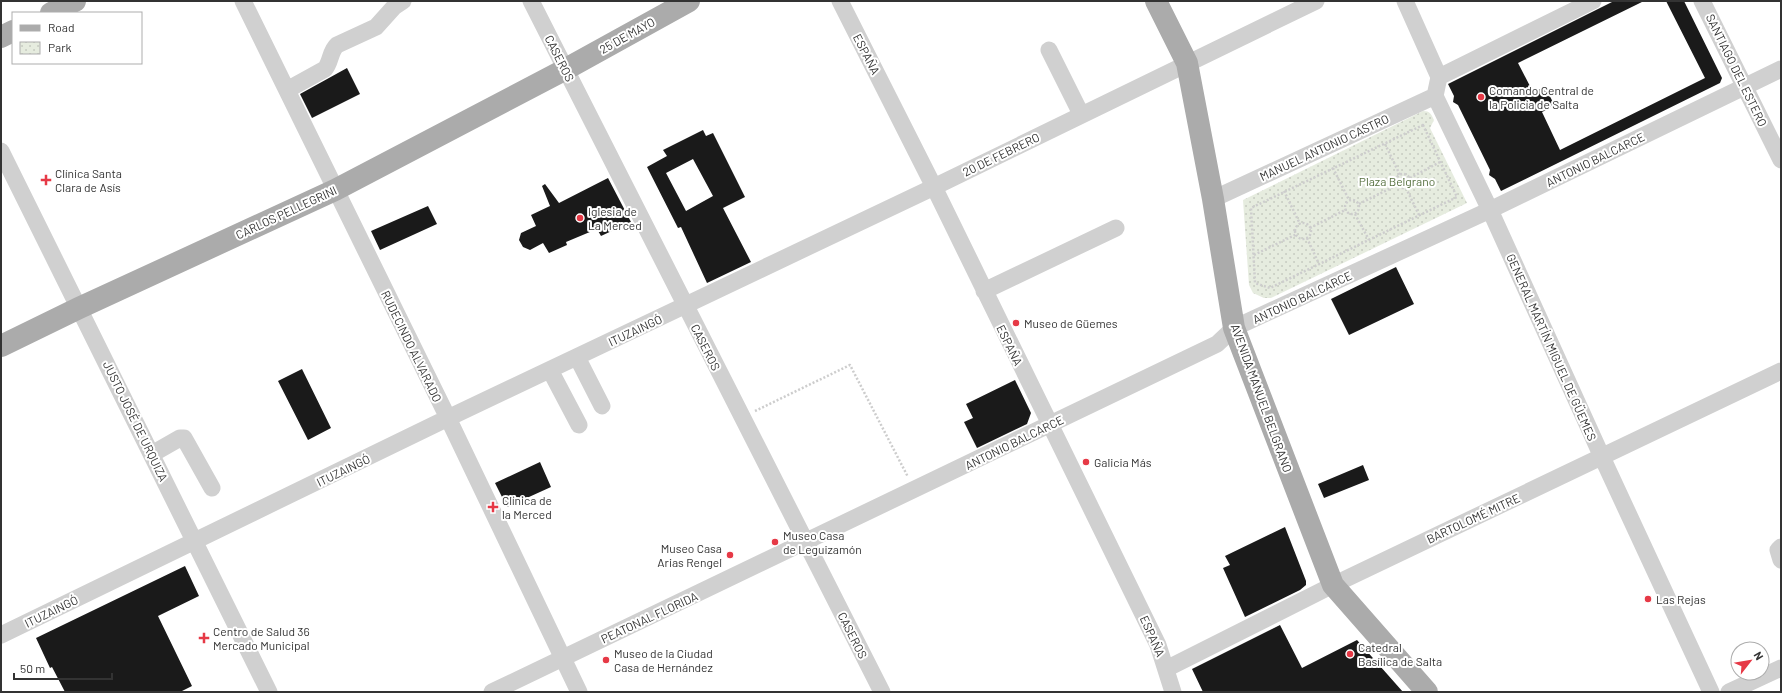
<svg xmlns="http://www.w3.org/2000/svg" width="1782" height="693" font-family="Barlow,sans-serif">
	<style>
		.park { fill: url(#park-dots) }
		.building { fill: #1a1a1a; fill-rule: evenodd }
		.lines { fill: none; stroke-linecap: round; stroke-linejoin: round }
		.path { stroke: #cdcdcd; stroke-width: 2.5; stroke-dasharray: 2 2; stroke-linecap: butt }
		.minor { stroke: #d0d0d0; stroke-width: 17 }
		.major { stroke: #ababab; stroke-width: 22 }
		.poi-dot { fill: #e63946; stroke: #fff; stroke-width: 1.5 }
		.labels { text-anchor: middle; dominant-baseline: central; stroke-width: 4; stroke-linejoin: round; paint-order: stroke }
		.street-label { font-size: 12px; fill: #333; stroke: #fff }
		.poi-label { font-size: 12px; fill: #333; stroke: #fff; text-anchor: start }
		.park-label { font-size: 12px; fill: #56703f; stroke: #fff }
	</style>
	<defs>
		<pattern id="park-dots" width="8" height="8" patternUnits="userSpaceOnUse"><rect width="8" height="8" fill="#e6ecdf"/><path d="M2 2h.1M6 6h.1" fill="none" stroke="#c6cbc0" stroke-width="1.8" stroke-linecap="round"/></pattern>
	</defs>
	<rect width="100%" height="100%" fill="#fff"/>
	<path class="park" d="M1423,111c7,0 8,3 11,9l-4,8 37,75 -196,95h-7l-11,-5 -4,-8 -6,-85z"/>
	<path class="building" d="M1614,1h30l-126,62 15,29 12,-5 10,19 -13,6 18,38 145,-72 -39,-77h18l38,77 -2,5 -219,108 -6,-12 -6,-4 1,-5 -32,-65 -5,-3 1,-6 -6,-12z
		M347,68l13,26 -48,24 -12,-24z
		M703,130l3,6 7,-3 32,64 -22,11 28,54 -44,21 -26,-56 -3,1 -31,-61 20,-11 -4,-6zM693,159l20,37 -27,15 -20,-38z
		M608,178l23,44 -30,14 -4,-7 -31,13 1,3 -18,8 -6,-10 -13,7 -7,-3 -4,-7 2,-7 15,-7 -5,-11 19,-9 -8,-20 3,-2 14,19z
		M428,206l9,18 -57,26 -9,-19z
		M1396,267l18,37 -65,31 -18,-36z
		M302,369l29,59 -23,12 -30,-59z
		M1015,380l16,33 -4,11 -50,24 -13,-26 9,-4 -7,-14z
		M540,462l11,25 -44,20 -12,-24z
		M1363,465l6,15 -45,18 -6,-14z
		M1285,527l21,54v4l-6,5 -55,27 -22,-49 7,-3 -5,-9z
		M185,566l14,30 -41,20 34,70 -12,6h-115l-13,-25 -2,1 -14,-30z
		M1280,625l22,43 55,-28 46,52h-200l-11,-23z"/>
	<g class="lines">
		<path class="path" d="M1423,125l34,72 -187,91 -15,-5 -4,-75z
			M1385,144l15,31
			M1333,168l16,32
			M1396 181a7 7 0 1 1 14 0a7 7 0 1 1-14 0Z
			M1410,178l30,-16
			M1406,188l13,27
			M1284,191l16,33
			M1345 207a7 7 0 1 1 14 0a7 7 0 1 1-14 0Z
			M1359,204l38,-19
			M1355,214l14,26
			M1295 231a8 8 0 1 1 16 0a8 8 0 1 1-16 0Z
			M1310,228l35,-18
			M1307,238l12,26
			M1254,255l43,-21
			M755,411l95,-46 58,112"/>
		<path class="minor" d="M243,1l205,417 131,274
			M531,1l351,691
			M840,1l94,186 224,458 15,47
			M1405,1l34,76 -4,19 55,114 112,247 109,235
			M1702,1l79,159
			M1049,50l32,64
			M1439,77l154,-76
			M287,90l38,-21c6,-7 5,-18 12,-24l39,-18 18,-20 9,-6
			M1,151l268,541
			M1213,199l222,-103
			M984,291l132,-63
			M577,357l25,49
			M550,370l29,55
			M152,454l28,-16h4l28,50
			M1781,547l-3,3 3,10
			M1,635l447,-217 486,-231 382,-186
			M1166,669l167,-84 448,-214
			M492,692l725,-348 17,-16 256,-118 291,-141
			M1729,692l52,-24"/>
		<path class="major" d="M1156,1l31,62 26,136 21,129 99,257 94,107
			M51,13l24,-12
			M1,37l12,-6
			M1,346l78,-38 256,-118 231,-121 123,-68"/>
	</g>
	<g class="poi-dot">
		<circle cx="1481" cy="97" r="4"/>
		<path d="M44 174h4v4h4v4h-4v4h-4v-4h-4v-4h4z"/>
		<circle cx="580" cy="218" r="4"/>
		<circle cx="1016" cy="323" r="4"/>
		<circle cx="1086" cy="462" r="4"/>
		<path d="M491 501h4v4h4v4h-4v4h-4v-4h-4v-4h4z"/>
		<circle cx="775" cy="542" r="4"/>
		<circle cx="730" cy="555" r="4"/>
		<circle cx="1648" cy="599" r="4"/>
		<path d="M202 632h4v4h4v4h-4v4h-4v-4h-4v-4h4z"/>
		<circle cx="1350" cy="654" r="4"/>
		<circle cx="606" cy="660" r="4"/>
	</g>
	<g class="labels">
		<g class="street-label">
			<text transform="translate(627 35) rotate(-29)">25 DE MAYO</text>
			<text transform="translate(867 54) rotate(63)">ESPAÑA</text>
			<text transform="translate(560 58) rotate(63)">CASEROS</text>
			<text transform="translate(1737 70) rotate(64)">SANTIAGO DEL ESTERO</text>
			<text transform="translate(1324 147) rotate(-25)">MANUEL ANTONIO CASTRO</text>
			<text transform="translate(1001 154) rotate(-26)">20 DE FEBRERO</text>
			<text transform="translate(1595 159) rotate(-26)">ANTONIO BALCARCE</text>
			<text transform="translate(286 212) rotate(-25)">CARLOS PELLEGRINI</text>
			<text transform="translate(1302 297) rotate(-25)">ANTONIO BALCARCE</text>
			<text transform="translate(635 330) rotate(-25)">ITUZAINGÓ</text>
			<text transform="translate(1010 345) rotate(64)">ESPAÑA</text>
			<text transform="translate(412 346) rotate(64)">RUDECINDO ALVARADO</text>
			<text transform="translate(706 347) rotate(63)">CASEROS</text>
			<text transform="translate(1552 347) rotate(66)">GENERAL MARTÍN MIGUEL DE GÜEMES</text>
			<text transform="translate(1262 398) rotate(70)">AVENIDA MANUEL BELGRANO</text>
			<text transform="translate(136 421) rotate(64)">JUSTO JOSÉ DE URQUIZA</text>
			<text transform="translate(1014 442) rotate(-26)">ANTONIO BALCARCE</text>
			<text transform="translate(343 470) rotate(-26)">ITUZAINGÓ</text>
			<text transform="translate(1473 518) rotate(-25)">BARTOLOMÉ MITRE</text>
			<text transform="translate(51 611) rotate(-26)">ITUZAINGÓ</text>
			<text transform="translate(649 617) rotate(-25)">PEATONAL FLORIDA</text>
			<text transform="translate(853 635) rotate(63)">CASEROS</text>
			<text transform="translate(1153 636) rotate(66)">ESPAÑA</text>
		</g>
		<g class="poi-label">
			<text x="1489" y="90">Comando Central de<tspan x="1489" dy="14">la Policía de Salta</tspan></text>
			<text x="55" y="173">Clínica Santa<tspan x="55" dy="14">Clara de Asís</tspan></text>
			<text x="588" y="211">Iglesia de<tspan x="588" dy="14">La Merced</tspan></text>
			<text x="1024" y="323">Museo de Güemes</text>
			<text x="1094" y="462">Galicia Más</text>
			<text x="502" y="500">Clínica de<tspan x="502" dy="14">la Merced</tspan></text>
			<text x="783" y="535">Museo Casa<tspan x="783" dy="14">de Leguizamón</tspan></text>
			<text x="722" y="548" text-anchor="end">Museo Casa<tspan x="722" dy="14">Arias Rengel</tspan></text>
			<text x="1656" y="599">Las Rejas</text>
			<text x="213" y="631">Centro de Salud 36<tspan x="213" dy="14">Mercado Municipal</tspan></text>
			<text x="1358" y="647">Catedral<tspan x="1358" dy="14">Basílica de Salta</tspan></text>
			<text x="614" y="653">Museo de la Ciudad<tspan x="614" dy="14">Casa de Hernández</tspan></text>
		</g>
		<g class="park-label">
			<text x="1397" y="181">Plaza Belgrano</text>
		</g>
	</g>
	<rect width="1782" height="693" fill="none" stroke="#333333" stroke-width="4"/>
	<rect x="12" y="12" width="130" height="52" fill="#ffffff" stroke="#adadad"/>
	<rect x="20" y="25" width="20" height="6" fill="#ababab" stroke="#adadad"/>
	<text x="48" y="32" font-size="12" fill="#333333">Road</text>
	<rect x="20" y="42" width="20" height="12" fill="url(#park-dots)" stroke="#adadad"/>
	<text x="48" y="52" font-size="12" fill="#333333">Park</text>
	<g transform="translate(1750 661) rotate(59)"><circle r="19" fill="#ffffff" stroke="#adadad"/>
	<path d="M0-3L7 15L0 10L-7 15Z" fill="#e63946"/>
	<text y="-6" font-size="11" font-weight="bold" text-anchor="middle" fill="#333333">N</text>
	</g>
	<path d="M14 673v6h98v-6" fill="none" stroke="#333333" stroke-width="2"/>
	<text x="20" y="673" font-size="12" fill="#333333" stroke="#ffffff" stroke-width="3" paint-order="stroke">50 m</text>
</svg>
